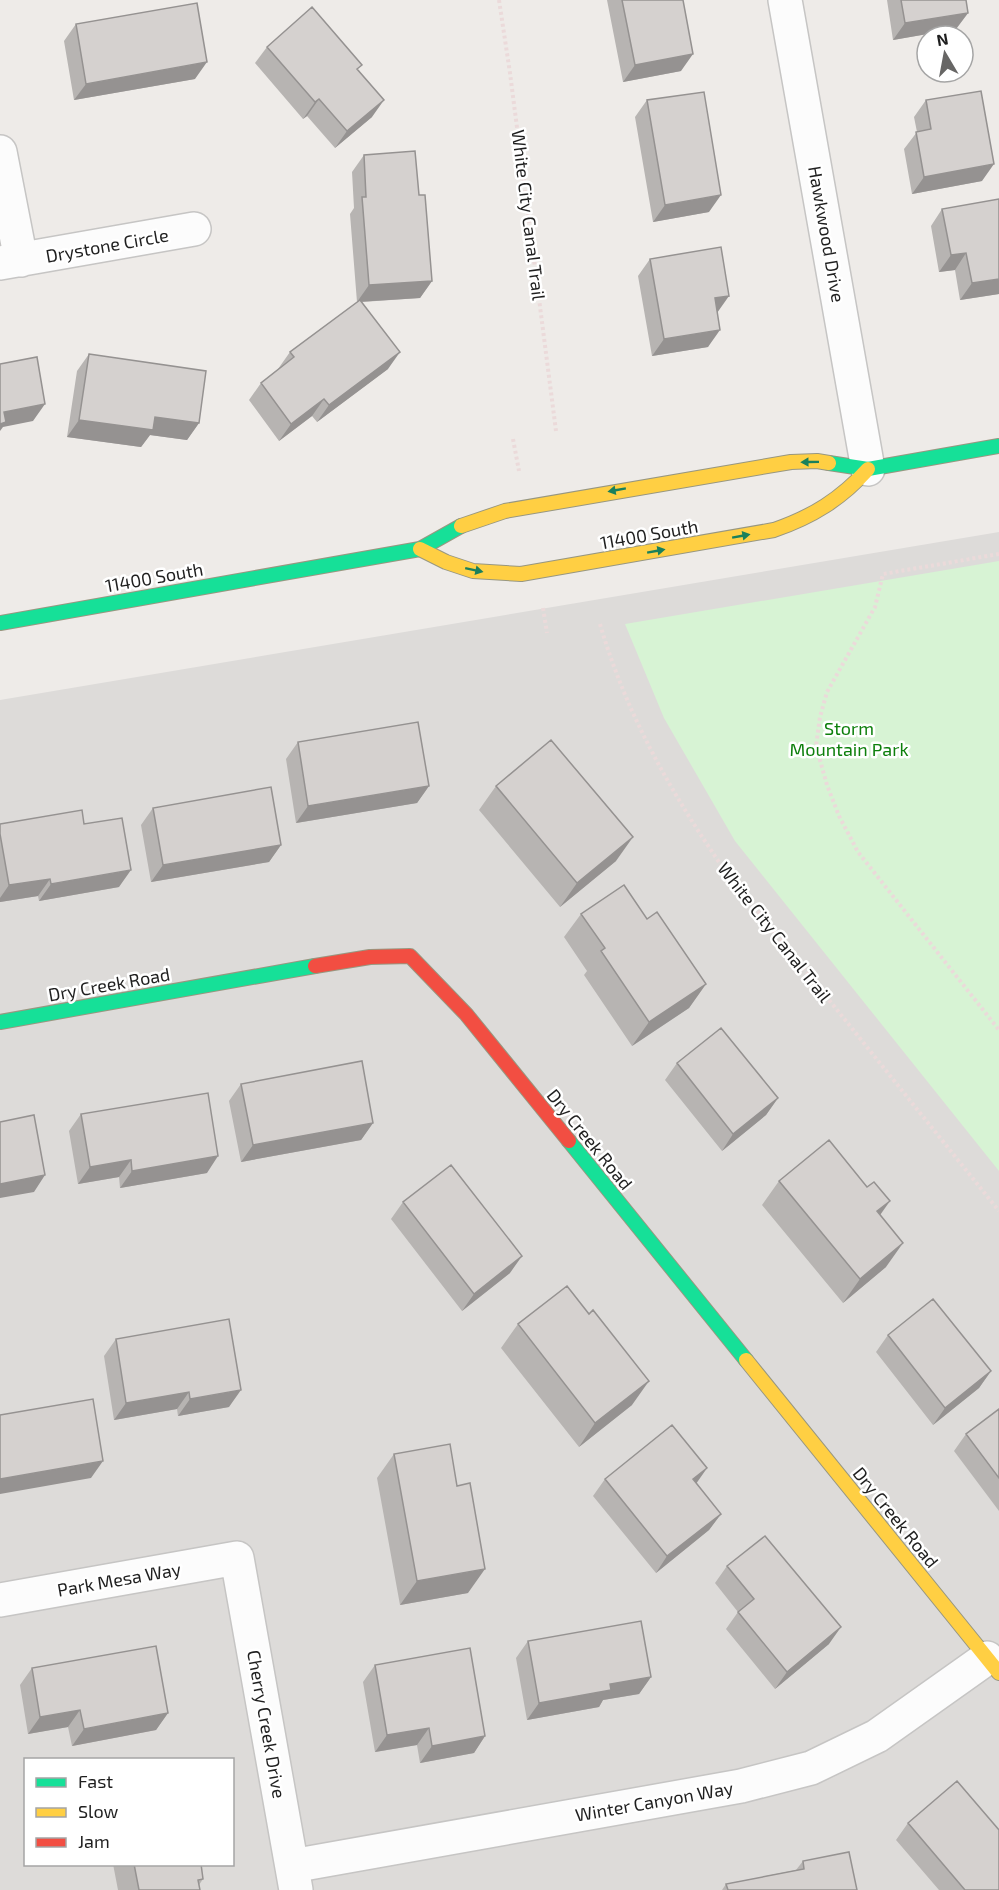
<svg xmlns="http://www.w3.org/2000/svg" width="999" height="1890" font-family="'Exo 2',sans-serif">
	<style>
		.residential { fill: #dddbd9; fill-rule: evenodd }
		.park { fill: #d7f3d4 }
		.lines { fill: none; stroke-linecap: round; stroke-linejoin: round }
		.street-casing { stroke: #c6c5c4; stroke-width: 36 }
		.fast-casing { stroke: #989780; stroke-width: 16 }
		.slow-casing { stroke: #989780; stroke-width: 16 }
		.jam-casing { stroke: #989780; stroke-width: 16 }
		.path { stroke: #ebdada; stroke-width: 4; stroke-dasharray: 3 3; stroke-linecap: butt }
		.street { stroke: #fcfcfc; stroke-width: 33 }
		.fast { stroke: #16e098; stroke-width: 14 }
		.slow { stroke: #ffcf43; stroke-width: 14 }
		.jam { stroke: #f24e42; stroke-width: 14 }
		.wall { fill: #b7b4b2 }
		.shaded-wall { fill: #959291 }
		.building { fill: #d5d1cf; stroke: #959291; stroke-width: 1.5 }
		.oneway { fill: #1a805c }
		.labels { text-anchor: middle; dominant-baseline: central; stroke-width: 5; stroke-linejoin: round; paint-order: stroke }
		.street-label { font-size: 18px; fill: #1f1f1f; stroke: #fff }
		.park-label { font-size: 18px; fill: #0d7f0c; stroke: #fff }
	</style>
	<rect width="100%" height="100%" fill="#eeebe8"/>
	<path class="residential" d="M999,532v1358h-999v-1190zM26,1760h206v104h-206z"/>
	<path class="park" d="M999,561v610l-264,-330 -71,-123 -39,-94z"/>
	<g class="lines">
		<defs>
			<path id="street" d="M785,0l83,469
				M0,152l21,108
				M0,263l194,-34
				M0,1600l237,-42 59,332
				M292,1866l449,-80 70,-18 66,-32 110,-78"/>
			<path id="fast" d="M829,463l39,6 131,-23
				M0,623l420,-74 41,-23
				M0,1022l315,-56
				M569,1141l177,219"/>
			<path id="slow" d="M461,526l44,-15 286,-49 26,-1 12,2
				M420,549l26,13 27,9 48,3 253,-44c38,-13 67,-31 94,-61
				M746,1360l253,313"/>
			<path id="jam" d="M315,966l55,-9 40,-1 56,58 103,127"/>
		</defs>
		<use href="#street" class="street-casing"/>
		<use href="#fast" class="fast-casing"/>
		<use href="#slow" class="slow-casing"/>
		<use href="#jam" class="jam-casing"/>
		<path class="path" d="M499,0l11,73 46,358
			M513,439l6,32
			M999,554l-116,20 -8,33 -48,85 -7,25 -4,29 11,39 12,31 19,36 141,178
			M543,608l4,25
			M600,624c26,90 72,171 126,248l273,339"/>
		<use href="#street" class="street"/>
		<use href="#fast" class="fast"/>
		<use href="#slow" class="slow"/>
		<use href="#jam" class="jam"/>
	</g>
	<path class="wall" d="M607,0h76l-2,71 -58,11z
		M887,0h79l2,13 -12,16 -63,11z
		M76,24l119,55 -121,21 -10,-59z
		M267,47l92,23 13,47 -37,31 -28,-32 -4,3 -48,-56z
		M647,100l62,112 -56,10 -18,-105z
		M926,100l56,81 -70,13 -8,-45 13,-17 -3,-15z
		M364,155l55,40 13,86 -12,17 -58,4 26,67 -71,53 -5,-6 -33,25 -30,-41 12,-17 17,-14 12,-17 68,-50h-1l-7,-88 4,-6 -2,-36z
		M942,209l57,85 -39,6 -5,-30 -16,2 -8,-46z
		M650,259l67,54 -9,34 -56,9 -14,-80z
		M89,354l110,69 -12,17 -37,-5 -9,12 -74,-10 10,-66z
		M298,742l131,44 -12,17 -121,20 -10,-64z
		M496,786l120,75 -56,46 -81,-97z
		M153,808l128,37 -12,17 -118,20 -10,-57z
		M0,824h84l35,63 -80,14 -1,-5 -38,6z
		M581,914l66,5 59,65 -17,24 -57,38 -48,-71 3,-4 -23,-34z
		M677,1063l101,35 -12,17 -44,36 -57,-71z
		M241,1084l132,39 -12,17 -120,22 -12,-61z
		M81,1114l126,59 -87,15 -1,-11 -41,7 -9,-53z
		M779,1181l101,34 6,52 -43,36 -81,-98z
		M403,1202l107,71 -48,38 -71,-92z
		M518,1324l114,81 -53,42 -78,-99z
		M888,1335l103,36 -12,17 -46,37 -57,-73z
		M116,1339l113,68 -51,9 -1,-7 -63,11 -10,-64z
		M999,1409v102l-45,-60 12,-17z
		M394,1454l74,139 -68,12 -23,-127z
		M707,1468l-11,16 25,30 -12,16 -53,43 -63,-77 12,-17z
		M727,1566l102,78 -54,45 -49,-60 12,-17 -23,-29z
		M528,1641l123,36 -12,17 -36,6 -4,7 -72,13 -11,-62z
		M375,1665l110,71 -11,17 -54,10 -3,-18 -42,7 -12,-70z
		M32,1668l136,45 -12,17 -84,16 -4,-19 -40,7 -8,-49z
		M908,1823l91,67h-60l-43,-50z
		M803,1861l54,29h-135l4,-6 70,-14z
		M113,1864h88l2,15 -4,6 1,5h-82z"/>
	<path class="shaded-wall" d="M968,13l-12,16 -63,11 12,-17z
		M693,54l-12,17 -58,11 12,-17z
		M207,62l-12,17 -121,21 12,-16z
		M319,99l-12,17 -4,3 12,-17z
		M384,100l-12,17 -37,31 12,-17z
		M994,164l-12,17 -70,13 12,-17z
		M721,195l-12,17 -56,10 12,-17z
		M966,253l-11,17 -16,2 12,-17z
		M999,279v15l-39,6 12,-17z
		M432,281l-12,17 -63,4 12,-17z
		M729,296l-12,17 -2,-15z
		M720,330l-12,17 -56,9 12,-17z
		M400,352l-12,17 -71,53 12,-17z
		M324,399l-12,17 -33,25 12,-17z
		M45,404l-12,17 -30,6 -3,4v-13l4,-6z
		M155,417l44,6 -12,17 -37,-5 -9,12 -74,-10 12,-17z
		M429,786l-12,17 -121,20 12,-17z
		M633,837l-17,24 -56,46 17,-24z
		M281,845l-12,17 -118,20 12,-17z
		M131,870l-12,17 -80,14 12,-17z
		M50,879l-12,17 -38,6v-4l9,-13z
		M706,984l-17,24 -57,38 17,-24z
		M778,1098l-12,17 -44,36 11,-17z
		M373,1123l-12,17 -120,22 12,-17z
		M218,1156l-11,17 -87,15 12,-17z
		M131,1160l-12,17 -41,7 12,-17z
		M45,1175l-11,17 -34,6v-14z
		M890,1201l-17,24 4,-14z
		M903,1243l-17,24 -43,36 17,-24z
		M522,1256l-12,17 -48,38 12,-17z
		M991,1371l-12,17 -46,37 12,-17z
		M649,1381l-17,24 -53,42 16,-24z
		M241,1390l-12,17 -51,9 12,-17z
		M189,1392l-12,17 -63,11 12,-17z
		M103,1461l-12,17 -91,16v-15z
		M707,1468l-12,17 -2,-6z
		M721,1514l-12,16 -53,43 11,-17z
		M485,1569l-17,24 -68,12 17,-24z
		M841,1627l-12,17 -54,45 12,-17z
		M651,1677l-12,17 -36,6 -4,7 -72,13 12,-17 71,-19z
		M80,1710l-12,17 -40,7 12,-17z
		M168,1713l-12,17 -84,16 12,-17z
		M429,1728l-12,17 -42,7 12,-17z
		M485,1736l-11,17 -54,10 12,-17z"/>
	<path class="building" d="M622,0h61l10,54 -58,11z
		M901,0h65l2,13 -63,10z
		M197,3l10,59 -121,22 -10,-60z
		M312,7l50,58 -5,4 27,31 -37,31 -28,-32 -4,3 -48,-55z
		M981,91l13,73 -70,13 -8,-45 15,-3 -5,-29z
		M704,92l17,103 -56,10 -18,-105z
		M415,151l4,44h6l7,86 -63,4 -7,-88h4l-2,-42z
		M999,199v80l-27,4 -6,-30 -15,2 -9,-46z
		M721,247l8,49 -14,2 5,32 -56,9 -14,-80z
		M360,300l40,52 -71,53 -5,-6 -33,25 -30,-41 33,-26 -4,-5z
		M89,354l117,17 -7,52 -44,-6 -2,13 -74,-10z
		M37,357l8,47 -41,8 2,10 -6,2v-60z
		M418,722l11,64 -121,20 -10,-64z
		M551,740l82,97 -56,46 -81,-97z
		M271,787l10,58 -118,20 -10,-57z
		M82,810l2,14 38,-6 9,52 -80,14 -1,-5 -41,6 -9,-51v-10z
		M624,885l23,34 10,-7 49,72 -57,38 -48,-71 4,-3 -24,-34z
		M721,1028l57,70 -45,36 -56,-71z
		M362,1061l11,62 -120,22 -12,-61z
		M208,1093l10,63 -86,15 -1,-11 -41,7 -9,-53z
		M34,1115l11,60 -45,9v-62z
		M829,1140l38,47 7,-5 16,19 -13,10 26,32 -43,36 -81,-98z
		M451,1165l71,91 -48,38 -71,-92z
		M567,1286l22,28 4,-4 56,71 -54,42 -77,-99z
		M933,1299l58,72 -46,37 -57,-73z
		M229,1319l12,71 -51,9 -1,-7 -63,11 -10,-64z
		M93,1399l10,62 -103,18v-64z
		M999,1409v69l-33,-44z
		M672,1425l35,43 -14,11 28,35 -54,42 -62,-77z
		M450,1444l7,42 13,-3 15,86 -68,12 -23,-127z
		M765,1536l76,91 -54,45 -49,-60 16,-13 -27,-33z
		M641,1621l10,56 -41,7 1,6 -72,13 -11,-62z
		M156,1646l12,67 -84,16 -4,-19 -40,7 -8,-49z
		M470,1648l15,88 -53,10 -3,-18 -42,7 -12,-70z
		M957,1781l42,49v60h-34l-57,-67z
		M849,1852l8,38h-129l-2,-6 78,-15 -1,-8z
		M134,1864h67l2,15 -5,1 2,10h-61z"/>
	<defs><path id="oneway-solid" d="M-6-.8H1V-3.2L6.5 0L1 3.2V.8H-6Z" transform="scale(1.5)"/></defs>
	<g class="oneway">
		<use href="#oneway-solid" transform="translate(810 462) rotate(179)"/>
		<use href="#oneway-solid" transform="translate(617 490) rotate(170)"/>
		<use href="#oneway-solid" transform="translate(741 536) rotate(-10)"/>
		<use href="#oneway-solid" transform="translate(656 551) rotate(-10)"/>
		<use href="#oneway-solid" transform="translate(474 570) rotate(12)"/>
	</g>
	<g class="labels">
		<g class="street-label">
			<text transform="translate(529 215) rotate(83)">White City Canal Trail</text>
			<text transform="translate(827 234) rotate(80)">Hawkwood Drive</text>
			<text transform="translate(107 245) rotate(-10)">Drystone Circle</text>
			<text transform="translate(649 534) rotate(-10)">11400 South</text>
			<text transform="translate(154 577) rotate(-10)">11400 South</text>
			<text transform="translate(775 932) rotate(52)">White City Canal Trail</text>
			<text transform="translate(109 984) rotate(-10)">Dry Creek Road</text>
			<text transform="translate(590 1139) rotate(51)">Dry Creek Road</text>
			<text transform="translate(896 1517) rotate(51)">Dry Creek Road</text>
			<text transform="translate(119 1579) rotate(-10)">Park Mesa Way</text>
			<text transform="translate(267 1724) rotate(80)">Cherry Creek Drive</text>
			<text transform="translate(654 1801) rotate(-10)">Winter Canyon Way</text>
		</g>
		<g class="park-label">
			<text x="849" y="728">Storm<tspan x="849" dy="21">Mountain Park</tspan></text>
		</g>
	</g>
	<rect x="24" y="1758" width="210" height="108" fill="#ffffff" stroke="#a5a5a5" stroke-width="1.5"/>
	<rect x="36" y="1778" width="30" height="9" fill="#16e098" stroke="#a5a5a5" stroke-width="1.5"/>
	<text x="78" y="1788" font-size="18" fill="#1f1f1f">Fast</text>
	<rect x="36" y="1808" width="30" height="9" fill="#ffcf43" stroke="#a5a5a5" stroke-width="1.5"/>
	<text x="78" y="1818" font-size="18" fill="#1f1f1f">Slow</text>
	<rect x="36" y="1838" width="30" height="9" fill="#f24e42" stroke="#a5a5a5" stroke-width="1.5"/>
	<text x="78" y="1848" font-size="18" fill="#1f1f1f">Jam</text>
	<g transform="translate(945 54) rotate(350)"><circle r="28" fill="#ffffff" stroke="#a5a5a5" stroke-width="1.5"/>
	<path d="M0-4.5L10 22L0 15L-10 22Z" fill="#676665"/>
	<text y="-9" font-size="16" font-weight="bold" text-anchor="middle" fill="#1f1f1f">N</text>
	</g>
</svg>
